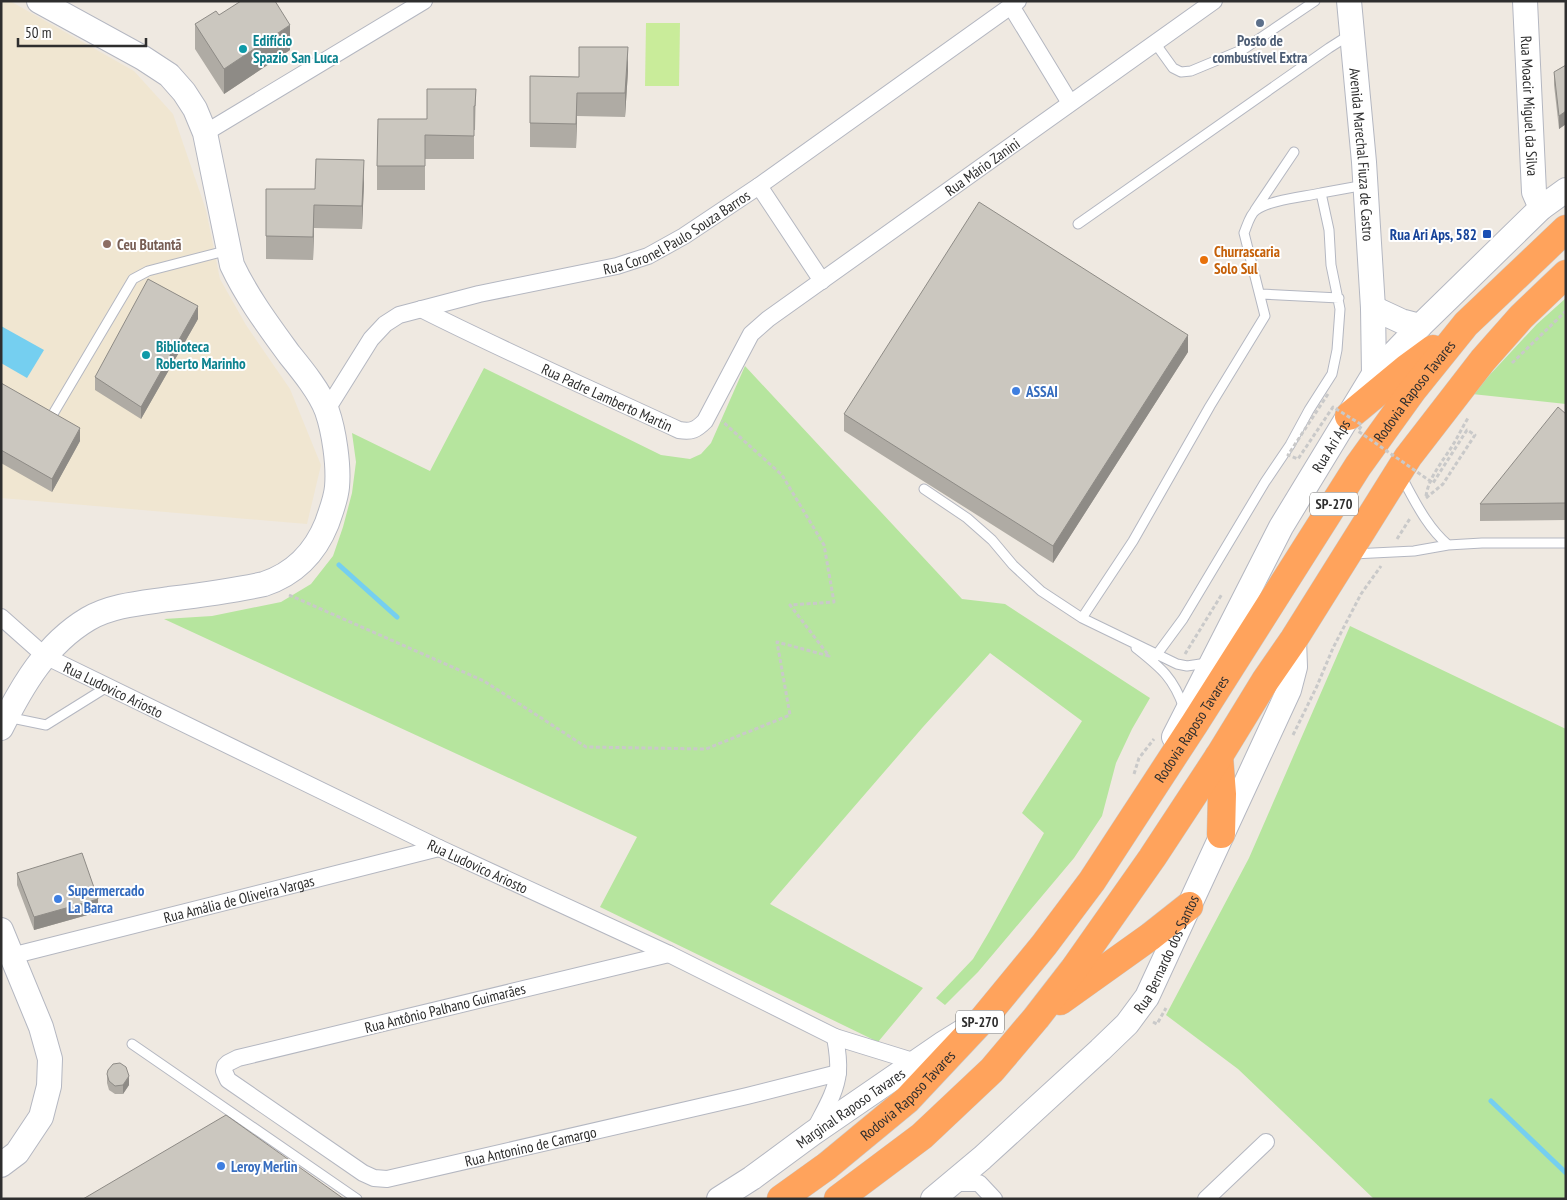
<svg xmlns="http://www.w3.org/2000/svg" width="1567" height="1200" font-family="'PT Sans Narrow',sans-serif">
	<style>
		.education { fill: #f0e6d1 }
		.green { fill: #b6e59e }
		.pitch { fill: #c9ec9a }
		.water { fill: #75cff0 }
		.lines { fill: none; stroke-linecap: round; stroke-linejoin: round }
		.stream { stroke: #75cff0; stroke-width: 5 }
		.lane-casing { stroke: #b4b7c1; stroke-width: 11 }
		.street-casing { stroke: #b4b7c1; stroke-width: 18 }
		.secondary-casing { stroke: #b4b7c1; stroke-width: 26 }
		.highway-casing { stroke: #c9c9c9; stroke-width: 29 }
		.path { stroke: #c9c9c9; stroke-width: 3; stroke-dasharray: 4 2.5; stroke-linecap: butt }
		.lane { stroke: #fff; stroke-width: 9 }
		.street { stroke: #fff; stroke-width: 16 }
		.secondary { stroke: #fff; stroke-width: 24 }
		.highway { stroke: #ffa35c; stroke-width: 28 }
		.path-bridge { stroke: #c9c9c9; stroke-width: 3; stroke-dasharray: 4 2.5; stroke-linecap: butt }
		.wall { fill: #afaba4 }
		.shaded-wall { fill: #8e8b86 }
		.building { fill: #cbc7bf; stroke: #8e8b86 }
		.service-dot { fill: #5c6f8a; stroke: #fff; stroke-width: 2 }
		.culture-dot { fill: #0f9aa8; stroke: #fff; stroke-width: 2 }
		.transit-dot { fill: #1a4fb4; stroke: #fff; stroke-width: 2 }
		.education-dot { fill: #8d6e63; stroke: #fff; stroke-width: 2 }
		.food-dot { fill: #e8710a; stroke: #fff; stroke-width: 2 }
		.shop-dot { fill: #3f7fe0; stroke: #fff; stroke-width: 2 }
		.labels { text-anchor: middle; dominant-baseline: central; stroke-width: 4; stroke-linejoin: round; paint-order: stroke }
		.shield { fill: #fff; stroke: #6d6d6d; stroke-width: 1 }
		.shield-label { font-size: 14px; font-weight: bold; fill: #2e2e2e }
		.culture-label { font-size: 15px; font-weight: bold; fill: #0d838f; stroke: #fff; text-anchor: start }
		.service-label { font-size: 15px; font-weight: bold; fill: #4e5e75; stroke: #fff }
		.street-label { font-size: 15px; fill: #2e2e2e; stroke: #fff }
		.transit-label { font-size: 15px; font-weight: bold; fill: #164399; stroke: #fff; text-anchor: end }
		.education-label { font-size: 15px; font-weight: bold; fill: #785e54; stroke: #fff; text-anchor: start }
		.food-label { font-size: 15px; font-weight: bold; fill: #c56008; stroke: #fff; text-anchor: start }
		.shop-label { font-size: 15px; font-weight: bold; fill: #366cbe; stroke: #fff; text-anchor: start }
	</style>
	<rect width="100%" height="100%" fill="#efe9e1"/>
	<path class="education" d="M1,1h9l124,70 39,43 33,96 14,69 26,46 44,64 31,76 -14,59 -306,-26z"/>
	<path class="green" d="M1566,298v106l-94,-10 65,-70z
		M745,366l217,233 43,5 145,94 -18,31 -16,34 -14,53 -28,42 -96,114 -33,33 -9,-7 37,-39 16,-27 55,-99 -22,-20 60,-92 -92,-68 -67,74 -153,177 153,84 -45,54 -278,-135 37,-70 -473,-218 48,-3 69,-14 30,-18 22,-28 10,-29 9,-34 4,-31 -4,-29 78,38 54,-103 177,87 29,4 11,-5 10,-11z
		M1350,626l216,103v470h-192l-136,-130 -72,-54 83,-157z"/>
	<path class="pitch" d="M646,23h34l-1,63h-34z"/>
	<path class="water" d="M1,326l43,24 -17,28 -26,-15z"/>
	<g class="lines">
		<path class="stream" d="M339,565l58,52
			M1491,1101l75,72"/>
		<defs>
			<path id="lane" d="M1155,43l18,25 8,4 10,-1 53,-22 71,-48
				M1321,193l44,-8
				M1255,210l39,-58
				M1078,224l251,-176 22,-14
				M1261,294l78,4
				M53,414l80,-135 15,-8 81,-21
				M1401,476c14,25 25,50 47,69
				M924,489l43,29 25,22 21,25 28,26 41,27
				M1353,554l61,-3 34,-6 34,-2h84
				M1136,648c25,20 37,29 48,60
				M1152,661l31,-42 82,-137 25,-37 19,-35 23,-36 5,-24 3,-41 -9,-44 -2,-35 -8,-37c-18,4 -51,7 -65,17 -6,4 -9,16 -12,23l21,83 -55,90 -77,135 -51,77 95,46 10,2 20,-3
				M7,717l39,8 61,-38
				M132,1044l225,155"/>
			<g id="street">
				<path d="M1011,6l59,97"/>
				<path d="M205,133l219,-132"/>
				<path d="M759,186l63,95"/>
				<path id="s1" d="M421,309c85,43 172,81 258,121 13,2 17,0 26,-9l46,-87 17,-15 446,-318"/>
				<path id="s2" d="M326,411l45,-72 14,-15 14,-9 80,-21 138,-28 31,-10 36,-20 75,-50 259,-185"/>
				<path id="s3" d="M1,617l44,39 394,192 230,106 166,83 81,25"/>
				<path id="s4" d="M669,954l-431,104 -10,5 -3,3 -1,5 4,9 135,93 11,5 13,1 360,-83 91,-23"/>
				<path id="s5" d="M11,956l428,-108"/>
				<path d="M815,1129c9,-18 21,-36 23,-57 1,-12 -1,-24 -3,-35"/>
				<path d="M952,1183h27l15,16"/>
				<path d="M1206,1199l60,-57"/>
			</g>
			<g id="secondary">
				<path id="s6" d="M1349,1l15,161 9,146 1,66"/>
				<path id="s7" d="M1525,1l9,191 7,16"/>
				<path d="M1373,308l28,13 19,5"/>
				<path d="M1,728c21,-42 45,-84 87,-109 24,-14 54,-16 81,-20 32,-4 63,-8 95,-15 30,-10 51,-31 63,-61 4,-12 9,-24 10,-36 2,-22 -3,-56 -10,-76 -7,-19 -25,-41 -38,-57 -21,-29 -42,-57 -57,-89l-27,-132 -10,-24 -11,-17 -15,-17 -26,-17 -104,-57"/>
				<path id="s8" d="M1174,737l107,-210 93,-153 46,-48 121,-118 25,-18"/>
				<path d="M1,930l40,97 9,32 -1,27 -8,31 -24,36 -16,12"/>
				<path id="s9" d="M719,1199l33,-21 61,-45 131,-90 21,-13"/>
				<path id="s10" d="M933,1199l49,-41 118,-108 27,-26 20,-27 142,-307 6,-23 -1,-28"/>
			</g>
			<g id="highway">
				<path d="M1349,416l58,-48 26,-19"/>
				<path d="M1219,756l3,38 -1,40"/>
				<path d="M1060,1001l91,-65 38,-30"/>
				<path id="s11" d="M781,1199l46,-33 80,-66 77,-82 60,-73 48,-64 103,-158 163,-257 54,-75 54,-67 100,-95"/>
				<path d="M838,1199l84,-63 70,-66 44,-52 38,-49 78,-111 67,-102 46,-75 29,-42 114,-182 75,-97 38,-43 45,-43"/>
			</g>
		</defs>
		<use href="#lane" class="lane-casing"/>
		<use href="#street" class="street-casing"/>
		<use href="#secondary" class="secondary-casing"/>
		<use href="#highway" class="highway-casing"/>
		<path class="path" d="M1512,363l54,-52
			M1426,496c3,-20 18,-36 28,-53 5,-8 9,-17 14,-25
			M1426,498l17,-14 11,-17
			M1397,539l14,-22
			M289,595l195,86 102,66 120,2 84,-34 -13,-73 52,14 -39,-51 44,-3 -10,-57 -42,-70 -60,-54
			M1185,654l37,-60
			M1293,735l24,-49 16,-38 28,-54 20,-28
			M1134,774l5,-16 15,-19
			M1153,1022l4,2 9,-16"/>
		<use href="#lane" class="lane"/>
		<use href="#street" class="street"/>
		<use href="#secondary" class="secondary"/>
		<use href="#highway" class="highway"/>
		<path class="path-bridge" d="M1328,394l-40,61 10,4 35,-52 29,18 -4,6 75,52 34,-53 8,5 -21,32"/>
	</g>
	<path class="wall" d="M219,15l71,35 -66,44 -29,-45v-25z
		M1566,65v59l-7,5 -5,-44v-13z
		M628,71l-3,46 -48,-1 -1,32 -46,-1v-71l49,1z
		M476,89l-1,41h-1v29h-49v31h-48v-24l50,-47z
		M364,183l-2,46 -48,-1 -1,32 -47,-1v-70h49z
		M198,319l-57,100 -46,-29v-13z
		M1188,352l-135,211 -209,-132v-17z
		M1,383l79,58 -28,51 -51,-29z
		M1566,414v106l-86,1v-17z
		M17,873l81,39 -64,18 -17,-45z
		M107,1074l22,11 -6,9h-8l-6,-4 -2,-7z"/>
	<path class="shaded-wall" d="M290,25v25l-66,44v-25z
		M628,47v24l-3,46v-24z
		M577,93v23l-1,32v-24z
		M1566,111v13l-7,5v-13z
		M364,160v23l-2,46v-23z
		M314,205v23l-1,32v-23z
		M198,306v13l-57,100v-12z
		M1188,335v17l-135,211v-17z
		M80,428v13l-28,51v-13z
		M98,899v13l-64,18v-13z
		M129,1076v9l-6,9v-9z"/>
	<path class="building" d="M241,1h34l15,24 -66,44 -29,-45 21,-13 3,4z
		M579,47h49l-3,46h-48l-1,31 -46,-1v-47l49,1z
		M1566,65v46l-7,5 -5,-44z
		M427,89h49l-1,17h-1v30l-49,-1v31h-48l1,-47h49z
		M316,159l48,1 -2,46 -48,-1 -1,32 -47,-1v-47h49z
		M979,202l209,133 -135,211 -209,-132z
		M148,279l50,27 -57,101 -46,-30z
		M1,383l79,45 -28,51 -51,-29z
		M1558,407l8,7v89l-86,1z
		M82,853l16,46 -64,18 -17,-44z
		M120,1063l6,4 3,9 -6,9 -8,1 -6,-5 -2,-7 1,-4 5,-6z
		M226,1115l118,84h-261z"/>
	<circle class="service-dot" cx="1260" cy="23" r="5"/>
	<g class="culture-dot">
		<circle cx="243" cy="49" r="5"/>
		<circle cx="146" cy="355" r="5"/>
	</g>
	<rect class="transit-dot" x="1482" y="229" width="10" height="10" rx="2.5"/>
	<circle class="education-dot" cx="107" cy="244" r="5"/>
	<circle class="food-dot" cx="1204" cy="260" r="5"/>
	<g class="shop-dot">
		<circle cx="1016" cy="391" r="5"/>
		<circle cx="58" cy="899" r="5"/>
		<circle cx="221" cy="1166" r="5"/>
	</g>
	<g class="labels">
		<g class="shield">
			<rect x="1310" y="492.5" width="48" height="23" rx="4"/>
			<rect x="956" y="1010.5" width="48" height="23" rx="4"/>
		</g>
		<g class="shield-label">
			<text x="1334" y="504">SP-270</text>
			<text x="980" y="1022">SP-270</text>
		</g>
		<g class="culture-label">
			<text x="253" y="40">Edifício<tspan x="253" dy="17">Spazio San Luca</tspan></text>
			<text x="156" y="346">Biblioteca<tspan x="156" dy="17">Roberto Marinho</tspan></text>
		</g>
		<g class="service-label">
			<text x="1260" y="40">Posto de<tspan x="1260" dy="17">combustível Extra</tspan></text>
		</g>
		<g class="street-label">
			<text stroke="none"><textPath href="#s7" startOffset="105">Rua Moacir Miguel da Silva</textPath></text>
			<text stroke="none"><textPath href="#s6" startOffset="154">Avenida Marechal Fiuza de Castro</textPath></text>
			<text stroke="none"><textPath href="#s1" startOffset="698">Rua Mário Zanini</textPath></text>
			<text stroke="none"><textPath href="#s2" startOffset="414">Rua Coronel Paulo Souza Barros</textPath></text>
			<text stroke="none"><textPath href="#s11" startOffset="1034">Rodovia Raposo Tavares</textPath></text>
			<text stroke="none"><textPath href="#s1" startOffset="206">Rua Padre Lamberto Martin</textPath></text>
			<text stroke="none"><textPath href="#s8" startOffset="331">Rua Ari Aps</textPath></text>
			<text stroke="none"><textPath href="#s3" startOffset="135">Rua Ludovico Ariosto</textPath></text>
			<text stroke="none"><textPath href="#s11" startOffset="629">Rodovia Raposo Tavares</textPath></text>
			<text stroke="none"><textPath href="#s3" startOffset="540">Rua Ludovico Ariosto</textPath></text>
			<text stroke="none"><textPath href="#s5" startOffset="235">Rua Amália de Oliveira Vargas</textPath></text>
			<text stroke="none"><textPath href="#s10" startOffset="342">Rua Bernardo dos Santos</textPath></text>
			<text transform="translate(445 1008) rotate(-14)">Rua Antônio Palhano Guimarães</text>
			<text stroke="none"><textPath href="#s11" startOffset="164">Rodovia Raposo Tavares</textPath></text>
			<text stroke="none"><textPath href="#s9" startOffset="160">Marginal Raposo Tavares</textPath></text>
			<text stroke="none"><textPath href="#s4" startOffset="810">Rua Antonino de Camargo</textPath></text>
		</g>
		<g class="transit-label">
			<text x="1477" y="234">Rua Ari Aps, 582</text>
		</g>
		<g class="education-label">
			<text x="117" y="244">Ceu Butantã</text>
		</g>
		<g class="food-label">
			<text x="1214" y="251">Churrascaria<tspan x="1214" dy="17">Solo Sul</tspan></text>
		</g>
		<g class="shop-label">
			<text x="1026" y="391">ASSAI</text>
			<text x="68" y="890">Supermercado<tspan x="68" dy="17">La Barca</tspan></text>
			<text x="231" y="1166">Leroy Merlin</text>
		</g>
	</g>
	<rect width="1567" height="1200" fill="none" stroke="#2e2e2e" stroke-width="5"/>
	<path d="M18 38v8h128v-8" fill="none" stroke="#2e2e2e" stroke-width="2.5"/>
	<text x="25" y="38" font-size="15" fill="#2e2e2e" stroke="#ffffff" stroke-width="4" paint-order="stroke">50 m</text>
</svg>
